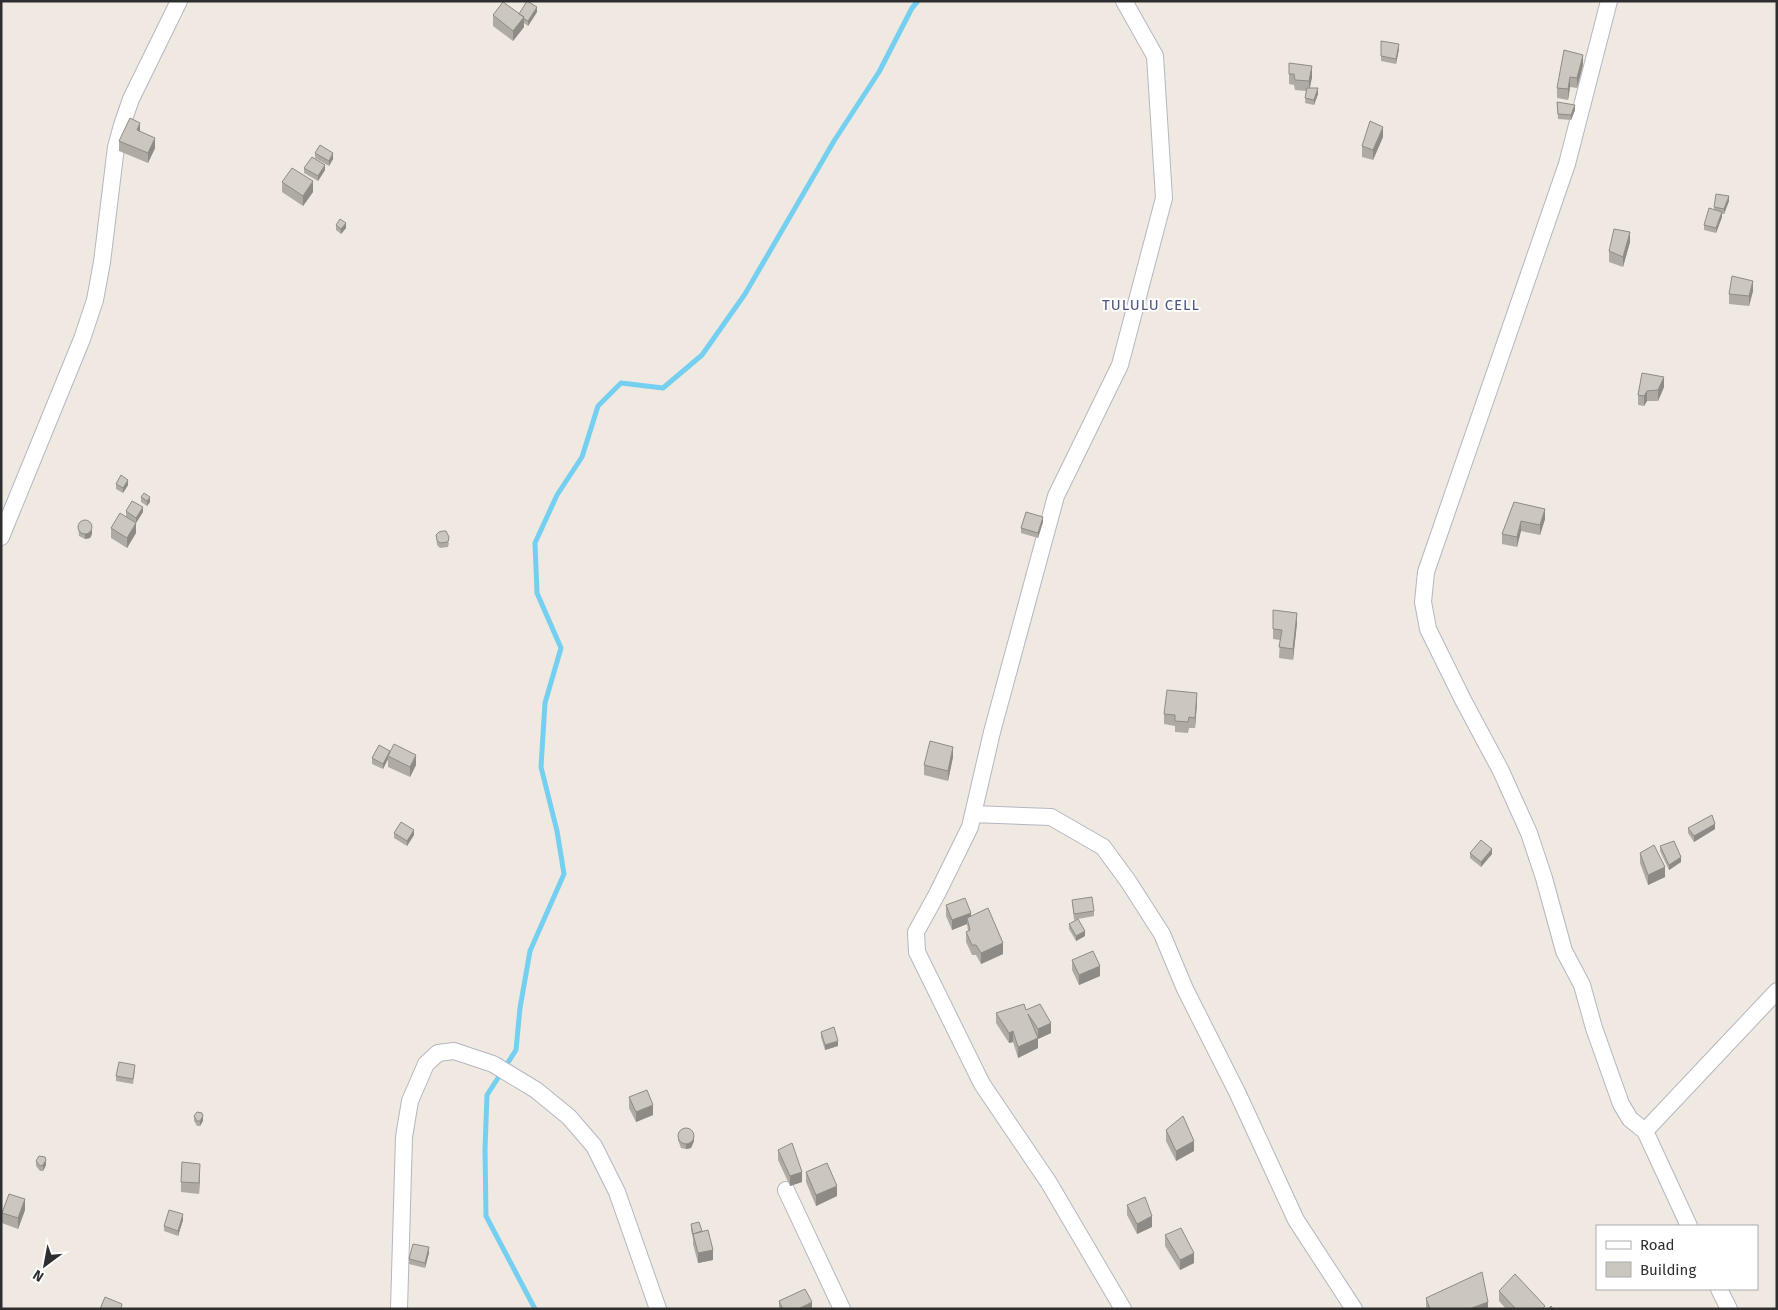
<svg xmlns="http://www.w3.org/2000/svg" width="1778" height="1310" font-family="'Fira Sans',sans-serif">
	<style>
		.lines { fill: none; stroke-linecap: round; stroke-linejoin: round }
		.stream { stroke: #75cff0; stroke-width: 5 }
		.minor-casing { stroke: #b4b7c1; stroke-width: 18 }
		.minor { stroke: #fff; stroke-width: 16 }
		.wall { fill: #afaba4 }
		.shaded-wall { fill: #8e8b86 }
		.building { fill: #cbc7bf; stroke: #8e8b86 }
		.labels { text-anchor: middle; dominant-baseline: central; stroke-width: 4; stroke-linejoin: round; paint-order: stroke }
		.quarter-label { font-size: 15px; letter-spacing: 1px; fill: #4d5680; stroke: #fff }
	</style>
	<rect width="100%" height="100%" fill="#efe9e1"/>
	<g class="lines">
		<path class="stream" d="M535,1309l-49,-93 -1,-67 2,-54 29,-45 4,-42 10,-57 34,-77 -7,-43 -16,-64 4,-64 16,-55 -24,-55 -2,-50 22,-48 25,-38 16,-51 23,-23 42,5 39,-33 43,-61 89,-153 45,-69 33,-64 6,-7"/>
		<defs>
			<path id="minor" d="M1609,1l-42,163 -141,408 -3,30 5,27 35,71 38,71 28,62 15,45 20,73 18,34 12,43 27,76 9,15 15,12 44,95
				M1,537l81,-198 13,-39 7,-38 14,-115 6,-22 9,-26 48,-98
				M973,814l78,3 52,30 25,34 34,53 23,55 52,103 59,128 58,89
				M1645,1131l132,-140
				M786,1190l56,119
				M1719,1289l10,20
				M399,1309l5,-172 6,-36 16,-37 12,-11 16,-2 39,13 43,26 33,27 25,29 23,46 41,117
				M1123,1309l-74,-126 -67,-99 -65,-132 -1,-20 21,-38 33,-67 22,-95 64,-236 64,-131 44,-167 -9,-142 -31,-55"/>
		</defs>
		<use href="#minor" class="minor-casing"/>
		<use href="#minor" class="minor"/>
	</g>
	<path class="wall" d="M537,12l-9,14 -4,-3v4l-11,14 -20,-15v-11z
		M1381,41l18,8 -3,15 -15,-3z
		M1289,63l23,14 -2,11 8,6 -4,11 -9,-2 1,-12 -11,-1 -1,-5 -5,-1z
		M1583,65l-6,23 -7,-1 -2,13 -11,-2v-10z
		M1557,102l18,8 -4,10 -13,-1z
		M1383,137l-10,23 -11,-3v-11z
		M119,141l36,7 -7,15 -29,-12z
		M315,153l18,6 -4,7 -14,-8z
		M304,168l21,2 -7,11 -14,-8z
		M282,182l31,10 -10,14 -21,-14z
		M1729,201l-5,13h-2v3l-6,16 -12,-3v-5l10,-16v-2z
		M336,225l10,3 -5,6 -5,-4z
		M1630,242l-7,25 -14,-5v-11z
		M1753,291l-4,15 -20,-2v-10z
		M1642,373l22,14 -6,14h-11l-3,5 -6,-1v-10z
		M116,484l12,1 -5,8 -7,-4z
		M141,497l9,5 -3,4 -6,-4z
		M1514,502l31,17 -5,16 -19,-4 -4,16 -15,-3v-10z
		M126,511l17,1 -7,11 -10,-6z
		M1043,522l-5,16 -17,-5v-5z
		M78,526l14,8 -2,4 -5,1 -6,-3z
		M111,528l25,5 -9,15 -16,-10z
		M436,535l13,8 -1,4 -8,1 -3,-3z
		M1273,610l24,13 -4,37 -14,-2 1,-18 -7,-1z
		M1197,703l-2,25h-6l-1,5 -13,-1v-6l-11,-2v-10z
		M390,753l26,12 -6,12 -22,-10v-8l-5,10 -11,-5v-6z
		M953,757l-5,24 -24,-6v-10z
		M1688,828l27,1 -21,13 -6,-9z
		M394,833l20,2 -7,11 -13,-8z
		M1660,846l21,16 -12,8 -9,-19z
		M1470,853l22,1 -11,13 -11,-9z
		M1640,853l25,24 -17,8 -8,-22z
		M1072,900l22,11v5l-16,3 7,17 -9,5 -7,-12v-5l9,-5 -4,1z
		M946,905l25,12 32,37 -22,10 -5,-9h-4l-6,-13v-10l2,-1 -1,-7 -15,6 -6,-14z
		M1072,960l28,16 -21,9 -7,-15z
		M1026,1010l25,23 -13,6v9l-20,10 -5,-16 -4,1 -13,-20v-10z
		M821,1032l17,14 -13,4 -4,-13z
		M135,1070l-2,14 -17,-3v-5z
		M629,1097l24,18 -17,7 -7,-14z
		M194,1116l9,5 -3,5h-3l-3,-5z
		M1166,1130l28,21 -18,10 -10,-20z
		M678,1135l16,6 -3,7 -5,1 -5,-1 -3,-8z
		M778,1150l24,32 -12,4 -12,-26z
		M36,1161l10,4 -3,6h-3l-4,-5z
		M806,1172l31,24 -21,10 -10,-24z
		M200,1174l-1,20 -18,-2v-10z
		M1127,1205l25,22 -15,7 -10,-19z
		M25,1210l-7,19 -16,-6v-10z
		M183,1220l-5,16 -14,-5v-5z
		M691,1224l11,8 11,28 -15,3 -5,-19v-5l-2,-9z
		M1165,1235l29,28 -14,7 -15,-24z
		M429,1253l-4,15 -16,-4v-5z
		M1499,1291l46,18h-39l-7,-8z
		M1426,1298l62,11h-62z
		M779,1301l33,8h-33z"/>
	<path class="shaded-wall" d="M537,7v5l-9,14v-5z
		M524,17v10l-11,14v-10z
		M1399,44v5l-3,15v-5z
		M1583,55v10l-6,23v-10z
		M1312,66v11l-3,14v-10z
		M1570,77v10l-2,13v-11z
		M1318,88v6l-4,11v-5z
		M1575,105v5l-4,10v-5z
		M140,123v10l-3,-3z
		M1383,127v10l-10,23v-10z
		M155,138v10l-7,15v-10z
		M333,153v6l-4,7v-5z
		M325,165v5l-7,11v-5z
		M313,181v11l-10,14v-10z
		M1729,196v5l-5,13v-5z
		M1722,212v5l-6,16v-5z
		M346,223v5l-5,6v-5z
		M1630,232v10l-7,25v-10z
		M1753,281v10l-4,15v-10z
		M1664,377v10l-6,14v-11z
		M1647,391v10l-3,5v-10z
		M128,480v5l-5,8v-5z
		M150,497v5l-3,4v-5z
		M143,507v5l-7,11v-5z
		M1545,509v10l-5,16v-10z
		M1043,517v5l-5,16v-5z
		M1521,521v10l-4,16v-10z
		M136,523v10l-9,15v-10z
		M92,529v5l-2,4 -5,1v-5z
		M1297,613v10l-4,37v-11z
		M1197,693v10l-2,25v-10z
		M953,747v10l-5,24v-10z
		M390,751v5h-2v3l-5,10v-5z
		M416,755v10l-6,12v-10z
		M1715,824v5l-21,13v-6z
		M414,830v5l-7,11v-5z
		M1492,849v5l-11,13v-5z
		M1681,857v5l-12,8v-5z
		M1665,867v10l-17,8v-10z
		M971,913v10l-4,-5v6l-15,6v-10z
		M1085,931v5l-9,5v-5z
		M1003,943v11l-22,10v-11z
		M1100,966v10l-21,9v-10z
		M1051,1023v10l-13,6v-10z
		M1013,1031v11l-4,1v-10z
		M1038,1038v10l-20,10v-11z
		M838,1041v5l-13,4v-5z
		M653,1105v10l-17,7v-10z
		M203,1116v5l-3,5v-5z
		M694,1136v5l-3,7 -5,1v-5z
		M1194,1141v10l-18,10v-10z
		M46,1160v5l-3,6v-6z
		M200,1164v10l-1,20v-11z
		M802,1172v10l-12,4v-10z
		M837,1186v10l-21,10v-11z
		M25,1199v11l-7,19v-11z
		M183,1214v6l-5,16v-5z
		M1152,1216v11l-15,7v-10z
		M429,1247v6l-4,15v-5z
		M713,1250v10l-15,3v-10z
		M1194,1253v10l-14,7v-10z
		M812,1302v7h-14z
		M1488,1302v7h-19z"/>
	<path class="building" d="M527,1l10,6 -9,14 -5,-3 1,-1 -5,-3z
		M503,2l21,15 -11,14 -20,-16z
		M1381,41l18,3 -3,15 -15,-3z
		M1564,50l19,5 -6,23 -7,-1 -2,12 -11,-1z
		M1289,63l23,3 -3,15 -14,-1 -1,-6h-5z
		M1307,88h11l-4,12 -9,-2z
		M1557,102l18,3 -4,10 -13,-1z
		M130,118l10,5 -3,7 18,8 -7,15 -29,-12z
		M1370,121l13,6 -10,23 -11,-4z
		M320,145l13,8 -4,8 -14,-8z
		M312,157l13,8 -7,11 -14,-8z
		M292,168l21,13 -10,15 -21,-14z
		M1716,194l13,2 -5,13 -10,-2z
		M1709,208l13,4 -6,16 -12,-3z
		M340,219l6,4 -5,6 -5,-4z
		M1614,229l16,3 -7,25 -14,-6z
		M1732,276l21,5 -4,15 -20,-2z
		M1642,373l22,4 -6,13 -11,1 -3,5 -6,-1z
		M121,475l7,5 -5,8 -7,-4z
		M144,493l6,4 -3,4 -6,-4z
		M132,501l11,6 -7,11 -10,-7z
		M1514,502l31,7 -5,16 -19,-4 -4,16 -15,-3z
		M1026,512l17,5 -5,16 -17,-5z
		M120,513l16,10 -9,15 -16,-10z
		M78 527a7 7 0 1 1 14 0a7 7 0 1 1-14 0Z
		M443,531h3l3,6 -1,5 -8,1 -3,-3 -1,-5 3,-3z
		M1273,610l24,3 -4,36 -14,-2 3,-17 -9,-1z
		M1167,690l30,3 -2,25 -6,-1 -1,5 -13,-1v-6l-11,-1z
		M930,741l23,6 -5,24 -24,-6z
		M394,744l22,11 -6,12 -22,-11z
		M379,745l11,6 -7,13 -11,-6z
		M1712,815l3,9 -21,12 -6,-8z
		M401,822l13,8 -7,11 -13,-8z
		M1481,840l11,9 -11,13 -11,-9z
		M1674,841l7,16 -12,8 -9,-19z
		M1654,845l11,22 -17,8 -8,-22z
		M1092,897l2,14 -20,3 -2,-14z
		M965,898l6,15 -19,7 -6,-15z
		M988,908l15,35 -22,10 -5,-8h-4l-6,-13 4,-2 -3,-12z
		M1078,919l7,12 -9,5 -7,-12z
		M1093,951l7,15 -21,9 -7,-15z
		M1024,1004l2,6 14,-6 11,19 -13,6 -10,-15 10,24 -20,9 -5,-16 -4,2 -13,-20z
		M834,1027l4,14 -13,4 -4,-13z
		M119,1062l16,3 -2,14 -17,-3z
		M647,1090l6,15 -17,7 -7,-15z
		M197,1112l5,1 1,3 -3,5h-3l-3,-5z
		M1183,1116l11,25 -18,10 -10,-21z
		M678 1136a8 8 0 1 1 16 0a8 8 0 1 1-16 0Z
		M792,1143l10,29 -12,4 -12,-26z
		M39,1156l6,1 1,3 -3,5 -3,1 -4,-5z
		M182,1162l18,2 -1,19 -18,-1z
		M827,1163l10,23 -21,9 -10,-23z
		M9,1194l16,5 -7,19 -16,-5z
		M1145,1197l7,19 -15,8 -10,-19z
		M169,1210l14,4 -5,17 -14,-5z
		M699,1222l3,9 -9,3 -2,-10z
		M1181,1228l13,25 -14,7 -15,-25z
		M708,1230l5,20 -15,3 -5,-19z
		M413,1244l16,3 -4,16 -16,-4z
		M1482,1272l6,30 -19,7h-39l-4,-11z
		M1515,1274l30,32 -3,3h-26l-17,-18z
		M805,1289l7,13 -14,7h-15l-4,-8z
		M105,1297l17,7 -1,5h-21z
		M1551,1306l2,3h-5z"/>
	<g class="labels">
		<g class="quarter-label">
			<text x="1151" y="305">TULULU CELL</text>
		</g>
	</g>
	<rect width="1778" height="1310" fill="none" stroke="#2e2e2e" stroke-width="5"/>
	<rect x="1596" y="1225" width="162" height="65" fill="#ffffff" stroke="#ababab"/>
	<rect x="1606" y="1241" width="25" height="8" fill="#ffffff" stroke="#ababab"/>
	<text x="1640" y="1250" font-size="15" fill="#2e2e2e">Road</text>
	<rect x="1606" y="1262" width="25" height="15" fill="#cbc7bf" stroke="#ababab"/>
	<text x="1640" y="1275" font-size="15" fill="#2e2e2e">Building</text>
	<g transform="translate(45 1265) rotate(212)" stroke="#ffffff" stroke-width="4" paint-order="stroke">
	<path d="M0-4L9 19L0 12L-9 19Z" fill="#2e2e2e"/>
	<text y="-8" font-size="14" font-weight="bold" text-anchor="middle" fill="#2e2e2e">N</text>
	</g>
</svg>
